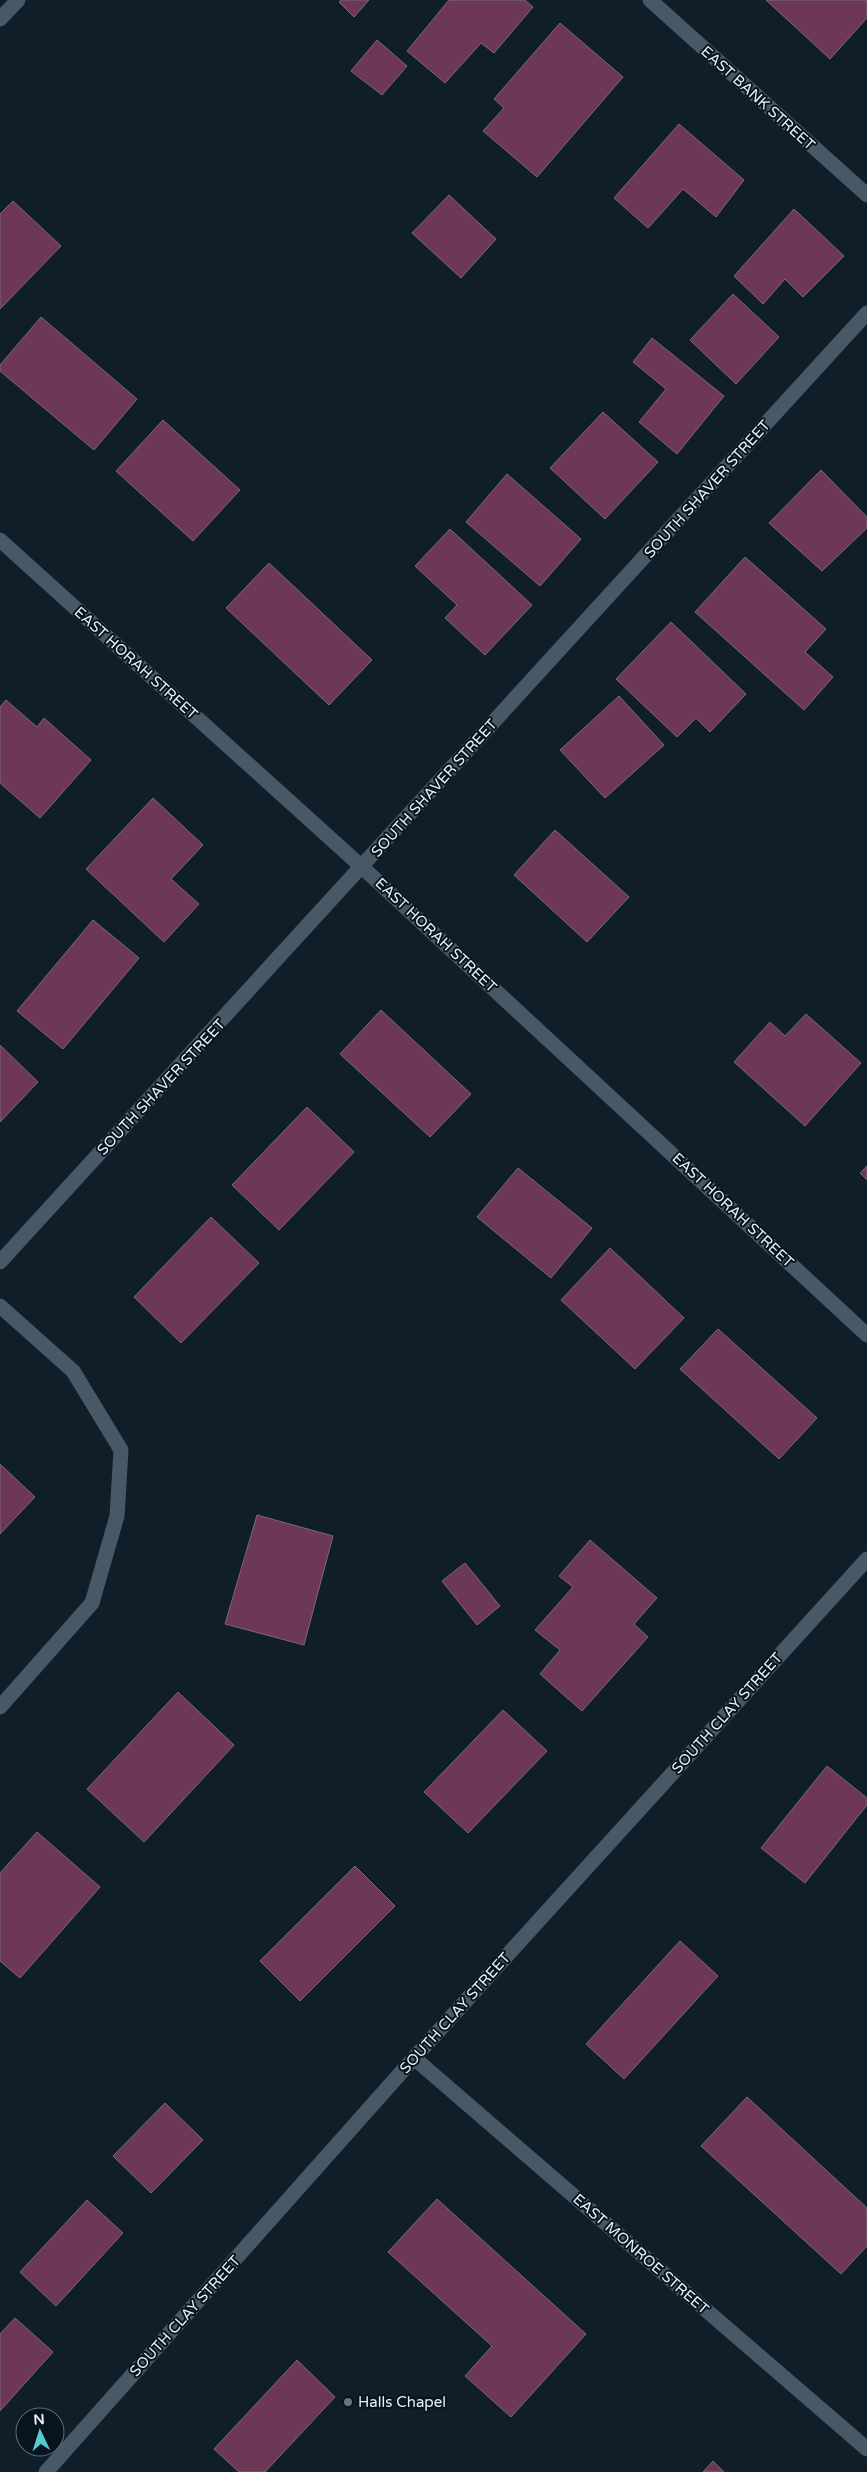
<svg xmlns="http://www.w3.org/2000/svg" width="867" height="2472" font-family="'Varela Round',sans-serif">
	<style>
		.building { fill: #6d3857; stroke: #7d6973 }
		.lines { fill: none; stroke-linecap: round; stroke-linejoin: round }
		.street { stroke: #485865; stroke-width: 15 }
		.secondary { stroke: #485865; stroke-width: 15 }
		.worship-dot { fill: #6b7280; stroke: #07141f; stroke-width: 2 }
		.labels { text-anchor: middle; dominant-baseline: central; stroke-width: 4; stroke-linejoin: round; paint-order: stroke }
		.street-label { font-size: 15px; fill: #e7f0f8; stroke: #07141f }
		.poi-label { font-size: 15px; fill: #e7f0f8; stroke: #07141f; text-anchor: start }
	</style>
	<rect width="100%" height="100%" fill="#101e29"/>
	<path class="building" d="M341,0h28l-15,17 -15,-15z
		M449,0h76l8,7 -39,46 -13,-10 -36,40 -38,-32z
		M766,0h101v18l-37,41z
		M560,23l63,54 -86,100 -54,-46 21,-23 -10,-9z
		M377,40l30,26 -25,29 -31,-24z
		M679,124l65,56 -28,37 -33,-28 -35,39 -34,-30z
		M449,195l47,44 -35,39 -49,-45z
		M13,201l48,45 -61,63v-95z
		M794,209l50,47 -41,41 -18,-18 -22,25 -29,-28z
		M733,294l46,43 -43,47 -46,-44z
		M41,317l96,82 -43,51 -94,-79v-6z
		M652,338l72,58 -47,58 -38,-32 27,-33 -33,-27z
		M603,412l55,50 -53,57 -55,-51z
		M163,420l77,70 -47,51 -77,-70z
		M821,470l46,47v11l-45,43 -53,-48z
		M507,474l74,65 -41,47 -74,-64z
		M450,529l82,76 -47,50 -40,-37 12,-13 -42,-39z
		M745,557l81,72 -21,23 28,25 -29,33 -109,-98z
		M269,563l103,97 -43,45 -103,-97z
		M671,622l75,72 -36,38 -14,-14 -19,19 -61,-58z
		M619,696l45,49 -59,53 -45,-48z
		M6,700l31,27 7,-9 47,42 -51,58 -40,-35v-76z
		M153,798l50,47 -32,34 28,25 -35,38 -78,-73z
		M555,830l74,67 -42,45 -73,-67z
		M93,920l46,38 -76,91 -46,-38z
		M381,1010l90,84 -41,43 -90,-83z
		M806,1014l55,49 -56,63 -71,-64 36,-40 15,14z
		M0,1045l38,37 -38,40z
		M307,1107l47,45 -75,78 -47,-45z
		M867,1166v14l-7,-7z
		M518,1168l74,60 -41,50 -74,-61z
		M211,1217l48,46 -78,80 -47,-46z
		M610,1248l74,70 -49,51 -74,-69z
		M718,1329l99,89 -38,41 -99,-90z
		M0,1464l35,33 -35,37z
		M257,1515l76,21 -29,109 -79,-21z
		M590,1540l67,58 -23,26 14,13 -66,74 -42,-37 20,-24 -25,-20 38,-43 -14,-11z
		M465,1563l35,43 -23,19 -35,-44z
		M178,1692l56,53 -90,97 -57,-53z
		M503,1710l44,41 -79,82 -44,-41z
		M827,1766l40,32v7l-62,78 -44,-35z
		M37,1832l63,55 -80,91 -20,-17v-88z
		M355,1866l40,40 -95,95 -40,-40z
		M680,1941l38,35 -94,103 -38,-35z
		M747,2097l120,111v38l-26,28 -140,-128z
		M165,2103l38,37 -52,53 -38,-37z
		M437,2199l149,135 -75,83 -46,-41 27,-30 -104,-94z
		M87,2200l36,33 -67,73 -36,-34z
		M15,2318l38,34 -53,59v-77z
		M297,2360l38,37 -70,75h-26l-25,-23z
		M713,2461l11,11h-21z"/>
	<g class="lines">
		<path class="street" d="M650,0l217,195
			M0,540l362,327 505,468
			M0,1262l867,-949
			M0,1306l73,65 48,79 -4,66 -25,87 -92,104
			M414,2058l453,391
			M46,2472l368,-414 453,-499"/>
		<path class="secondary" d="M0,19l18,-19"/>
	</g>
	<circle class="worship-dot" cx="348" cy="2402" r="5"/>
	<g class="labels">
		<g class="street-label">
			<text transform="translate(758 98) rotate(42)">EAST BANK STREET</text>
			<text transform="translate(707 489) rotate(-48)">SOUTH SHAVER STREET</text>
			<text transform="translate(136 663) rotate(42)">EAST HORAH STREET</text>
			<text transform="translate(434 788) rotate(-48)">SOUTH SHAVER STREET</text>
			<text transform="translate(436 935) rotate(43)">EAST HORAH STREET</text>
			<text transform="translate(161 1087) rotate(-47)">SOUTH SHAVER STREET</text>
			<text transform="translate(733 1210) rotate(43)">EAST HORAH STREET</text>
			<text transform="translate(727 1713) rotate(-48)">SOUTH CLAY STREET</text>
			<text transform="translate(455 2013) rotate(-48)">SOUTH CLAY STREET</text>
			<text transform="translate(641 2254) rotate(41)">EAST MONROE STREET</text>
			<text transform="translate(185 2316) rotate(-48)">SOUTH CLAY STREET</text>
		</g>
		<g class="poi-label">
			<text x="358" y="2402">Halls Chapel</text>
		</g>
	</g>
	<g transform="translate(40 2432) rotate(356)"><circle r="24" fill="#07141f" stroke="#616c76"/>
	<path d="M0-4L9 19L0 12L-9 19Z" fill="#52ccd0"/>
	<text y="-8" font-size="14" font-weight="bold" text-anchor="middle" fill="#e7f0f8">N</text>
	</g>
</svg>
